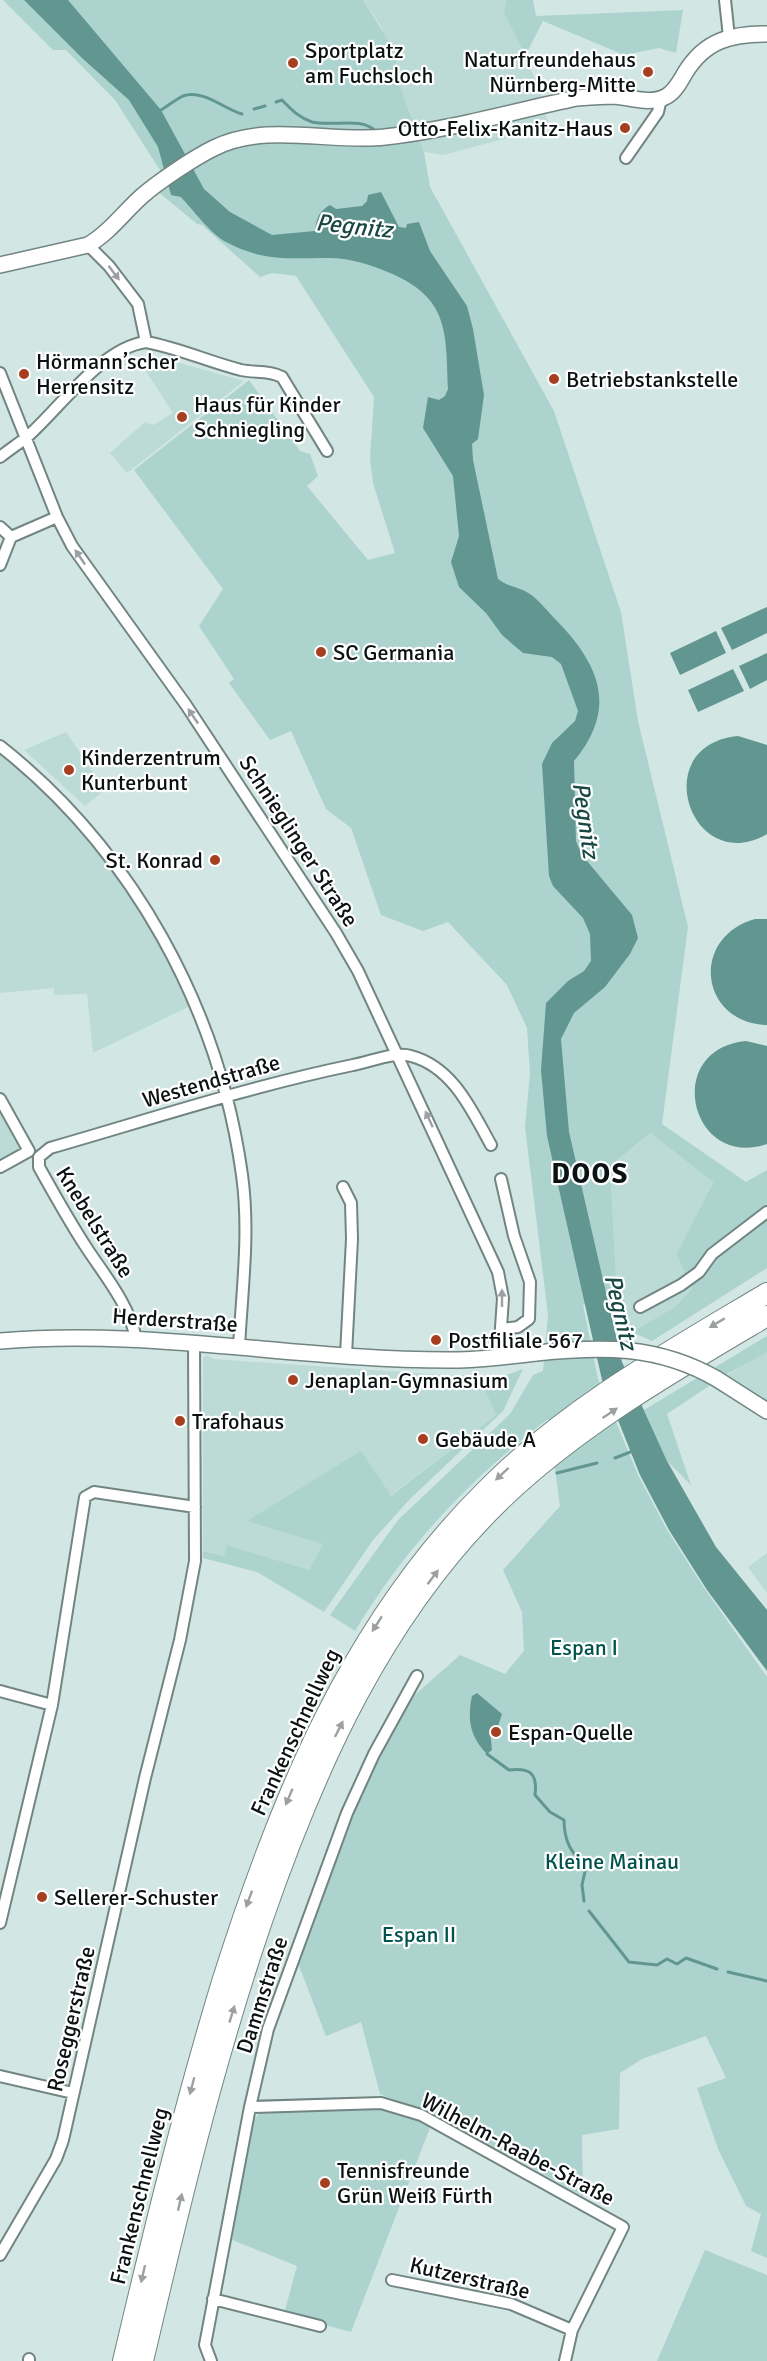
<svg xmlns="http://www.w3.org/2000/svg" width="767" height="2361" font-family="Signika,sans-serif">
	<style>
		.built { fill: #bcdad6 }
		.green { fill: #acd3ce }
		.water { fill: #629690; fill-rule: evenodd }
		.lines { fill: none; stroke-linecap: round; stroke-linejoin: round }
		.stream { stroke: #629690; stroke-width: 3 }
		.street-casing { stroke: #728582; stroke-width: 14 }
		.secondary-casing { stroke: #728582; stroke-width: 18 }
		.highway-casing { stroke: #728582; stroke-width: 22 }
		.street { stroke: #fff; stroke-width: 10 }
		.secondary { stroke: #fff; stroke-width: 15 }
		.highway { stroke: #fff; stroke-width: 20 }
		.secondary-bridge-casing { stroke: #728582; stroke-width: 18; stroke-linecap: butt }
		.secondary-bridge { stroke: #fff; stroke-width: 15 }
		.oneway { fill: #9da0a0 }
		.poi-dot { fill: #a63e20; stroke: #fff; stroke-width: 2 }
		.labels { text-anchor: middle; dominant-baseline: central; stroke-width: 4.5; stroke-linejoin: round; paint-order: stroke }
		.poi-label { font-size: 22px; fill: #0b1211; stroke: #fff; text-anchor: start }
		.street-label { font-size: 22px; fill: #0b1211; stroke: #fff }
		.park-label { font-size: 22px; fill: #00524c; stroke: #fff }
		.water-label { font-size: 24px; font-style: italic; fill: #184843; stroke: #fff }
		.district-label { font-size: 28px; font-weight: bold; letter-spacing: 1.5px; fill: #0b1211; stroke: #fff }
	</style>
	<rect width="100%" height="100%" fill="#d2e7e4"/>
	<path class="built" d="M363,0h143l-2,13 36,76 9,38 -106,28 -19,-3 -30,-82 -12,-42z
		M158,357l86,24 -117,92 -17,-20 35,-31 8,3 20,-12 -31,-48z
		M66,732l39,58 -20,16 -61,-56z
		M0,750l67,62 58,75 24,39 41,80 -97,47 -6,-59 -33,1v-7l-54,5z
		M0,1107l22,41 -22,14z
		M652,1133l61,48 -35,73 15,35 -18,18 -43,25 -15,-37 -7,-129z
		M767,1350v70l-57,-34z
		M207,1355l7,4 231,16h33l18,40 -106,81 -142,24 75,24 -14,26 -82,-25 -3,11 -21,-5v-193z
		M767,1553v40l-19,-26z"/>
	<path class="green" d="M3,0h360l35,56 -4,14 30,82 6,35 124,224 67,201 17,109 50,206 -26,197 84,58 21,-12v98l-115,73 -20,-9 43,-25 17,-18 -15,-35 36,-72 -62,-49 -41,33 7,129 -34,10 15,74 40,96 29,55 37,58 63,89v581l-16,-7 10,-37 -15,-8 -28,-57 -21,-61 29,-10 -20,-42 -64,23 -22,14 -1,56 -37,6 1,61 -121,-67 -82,-35 -19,-72 -35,14 -30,-78 48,-126 25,-57 40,-75 51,-45 45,19 19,-23 -2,-39 -19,-42 57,-64 -12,-87c-79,61 -141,126 -193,212l-25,-16 68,-95 112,-106 23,-39 10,-4 5,-56 -23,-188 5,-53 -3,-46 -20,-43 -59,-63 -25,9 -42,-16 -30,-87 -25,-19 -35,-78 -21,9 -41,-57 5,-4 -35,-53 24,-37 -89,-119 115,-90 51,71 10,3 8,22 -11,10 61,74 27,-7 -22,-70 -3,-24 4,-62 -78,-121 -24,-3 -12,4 -58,-52 -5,-1 -41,-34 4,-20 -45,-70 -49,-50h-13z
		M506,0h27l3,16 147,-6 -7,43 -17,-5 -35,7 -81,-34 -18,35 -21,-43z
		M767,1336v16l-40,22 -60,40 24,71 -24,-24 -23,-51z
		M523,1369l-20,42 -93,88 -37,41 -49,72 -67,-40 -54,-14v-7l21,5 3,-11 82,25 14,-26 -76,-23 114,-70 30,45 105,-81 -18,-40 23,2z
		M380,2107l38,10 13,8 -80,207 -67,-18 13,-48 -65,-26 20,-118 11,-13z
		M705,2250l62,25v86h-110z"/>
	<path class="water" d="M24,0h44l93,110 43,79 26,23 42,23 43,-4c2,-13 3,-19 15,-26l6,4 26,-3 5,-5 1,-6 13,-3 18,35 7,1 1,-4 12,-2 11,29 37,55 6,23 11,66 -6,44 -6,5 1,16 25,119c10,8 22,8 32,15 10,7 18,18 26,26 44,45 62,88 18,141l2,80 6,14 50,60 6,23 -8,16 -25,33 -31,26 -13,26 8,93 53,230 45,99 49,86 51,63v61l-60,-81 -38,-60 -29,-55 -38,-95 -55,-244 -6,-66 5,-67 22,-22 16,-10 7,-10 -1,-27 -7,-16 -30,-32 -4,-10 -7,-112 10,-21 23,-22 3,-10 -17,-47 -9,-7 -29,-4 -21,-18 -16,-22 -27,-26 -8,-25 8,-26 -6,-60 -30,-48 5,-31 11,3 6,-4 3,-7c-2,-57 1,-91 -58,-116 -19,-8 -39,-15 -61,-15 -41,0 -65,4 -103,-16 -14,-7 -34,-33 -45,-45l-10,-2 -13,-48 -29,-47 -47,-42zM364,220l18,7 -1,11 -47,-8 3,-7z
		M767,607v26l-35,17 -11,-22z
		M716,631l10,22 -46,22 -10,-22z
		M767,653v27l-17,9 -11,-23z
		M733,669l11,22 -46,21 -10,-22z
		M738,736l29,9v89c-76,44 -121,-89 -29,-98z
		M755,919h12v106c-68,-2 -77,-88 -12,-106z
		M746,1041l21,5v98c-77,26 -105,-95 -21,-103z
		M477,1693l25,21 -4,12 -8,5 2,19 -5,4c-17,-17 -20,-35 -15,-58z"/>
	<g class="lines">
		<path class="stream" d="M276,102l6,-2c9,9 17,18 30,22 19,5 51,-6 64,10
			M254,109l11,-3
			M158,112c8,-5 17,-12 25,-16 20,-7 41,13 59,18
			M615,1458l18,-7
			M557,1473l40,-10
			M487,1754l22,16c20,-2 29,2 26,25l15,17 14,8c0,21 7,33 22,47l-4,18 2,16
			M589,1911l40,51 28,3 10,-6 10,5 9,-6 31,11
			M728,1972l39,9"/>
		<defs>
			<path id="street" d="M725,0l4,37
				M626,158l32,-46 3,-13
				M88,245l21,21 29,38 8,38c33,6 63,20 95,28 14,3 28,0 41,7l45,74
				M0,373l57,144 15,29 114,159 150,228 22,38 140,301 5,26 -4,59
				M0,457c9,-7 18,-13 27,-20 33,-29 74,-89 119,-95
				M0,527l11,10 46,-20
				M0,565l11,-28
				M0,746c132,104 219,262 242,429 8,57 0,115 -3,172
				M0,1099l29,52 -29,16
				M343,1187l8,16 1,36 -6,116
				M640,1307l41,-22 18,-13 13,-18 55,-42
				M501,1329l17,-2 11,-8 1,-37 -16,-46 -13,-57
				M136,1339c-7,-35 -31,-63 -50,-92 -17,-26 -32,-53 -47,-80v-10l11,-9c101,-29 201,-62 303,-83 17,-3 42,-14 58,-9 42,11 61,55 80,89
				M0,1691l52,14
				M0,1923l52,-218 33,-208 9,-5 101,15
				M0,2076l73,17
				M250,2107l131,-4 40,12 202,112 -51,103 -7,31
				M0,2255l56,-96 7,-19 82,-362 35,-138 15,-79 -1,-217
				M392,2280l119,24 61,26
				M213,2299l107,27
				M29,2361v-2
				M211,2361l-6,-16 45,-238 18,-78 79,-216 27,-59 43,-78"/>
			<path id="secondary" d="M0,265l88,-20c21,-12 36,-33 54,-49 16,-14 53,-39 72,-48 52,-26 116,-5 171,-11 65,-7 129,-26 192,-39 13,-1 25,-2 37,-2 16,1 36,9 51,1 9,-4 15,-15 20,-24 20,-33 46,-39 82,-39
				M0,1341c152,-13 302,20 454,19 27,0 55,-4 82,-7
				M717,1379l50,32"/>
			<path id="highway" d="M123,2361c30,-127 61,-254 99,-379 57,-181 129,-360 267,-495 81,-81 181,-136 278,-194
				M143,2361c35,-149 70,-298 120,-443 53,-153 120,-303 237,-417 79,-76 174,-130 267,-185"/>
		</defs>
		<use href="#street" class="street-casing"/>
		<use href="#secondary" class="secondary-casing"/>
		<use href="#highway" class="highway-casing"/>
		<use href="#street" class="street"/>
		<use href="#secondary" class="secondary"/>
		<use href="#highway" class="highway"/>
		<defs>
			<path id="secondary-bridge" d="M536,1353c65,-7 122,-8 181,26"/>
		</defs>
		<use href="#secondary-bridge" class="secondary-bridge-casing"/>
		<use href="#secondary-bridge" class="secondary-bridge"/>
	</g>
	<defs><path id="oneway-solid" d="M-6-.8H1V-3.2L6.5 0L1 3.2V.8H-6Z" transform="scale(1.5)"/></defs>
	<g class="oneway">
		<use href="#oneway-solid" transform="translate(114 273) rotate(53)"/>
		<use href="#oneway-solid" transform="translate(80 557) rotate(-124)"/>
		<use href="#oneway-solid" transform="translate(193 716) rotate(-124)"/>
		<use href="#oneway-solid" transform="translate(429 1119) rotate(-115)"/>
		<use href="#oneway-solid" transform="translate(502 1298) rotate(-90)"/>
		<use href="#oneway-solid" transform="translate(717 1323) rotate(149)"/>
		<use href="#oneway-solid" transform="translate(610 1413) rotate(-34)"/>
		<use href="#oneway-solid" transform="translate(502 1474) rotate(137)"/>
		<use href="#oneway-solid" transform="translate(433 1577) rotate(-53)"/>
		<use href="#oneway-solid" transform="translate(377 1624) rotate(123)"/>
		<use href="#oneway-solid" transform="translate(339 1729) rotate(-63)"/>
		<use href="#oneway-solid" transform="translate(289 1797) rotate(113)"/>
		<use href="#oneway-solid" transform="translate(249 1899) rotate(110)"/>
		<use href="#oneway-solid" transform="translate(232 2014) rotate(-73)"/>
		<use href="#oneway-solid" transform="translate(192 2086) rotate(105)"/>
		<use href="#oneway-solid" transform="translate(180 2202) rotate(-77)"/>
		<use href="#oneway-solid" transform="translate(143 2274) rotate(103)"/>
	</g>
	<g class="poi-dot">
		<circle cx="293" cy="63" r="6"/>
		<circle cx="648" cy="72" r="6"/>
		<circle cx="625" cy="128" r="6"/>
		<circle cx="24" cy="374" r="6"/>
		<circle cx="554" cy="379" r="6"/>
		<circle cx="182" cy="417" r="6"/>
		<circle cx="321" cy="652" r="6"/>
		<circle cx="69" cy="770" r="6"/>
		<circle cx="215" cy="860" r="6"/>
		<circle cx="436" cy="1340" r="6"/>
		<circle cx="293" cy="1380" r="6"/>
		<circle cx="180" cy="1421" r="6"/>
		<circle cx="423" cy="1439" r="6"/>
		<circle cx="496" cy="1732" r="6"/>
		<circle cx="42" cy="1897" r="6"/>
		<circle cx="325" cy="2183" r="6"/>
	</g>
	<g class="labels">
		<g class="poi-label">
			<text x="305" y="50">Sportplatz<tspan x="305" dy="25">am Fuchsloch</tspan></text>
			<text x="636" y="59" text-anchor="end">Naturfreundehaus<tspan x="636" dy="25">Nürnberg-Mitte</tspan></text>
			<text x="613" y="128" text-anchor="end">Otto-Felix-Kanitz-Haus</text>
			<text x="36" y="361">Hörmann’scher<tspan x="36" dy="25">Herrensitz</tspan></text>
			<text x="566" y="379">Betriebstankstelle</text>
			<text x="194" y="404">Haus für Kinder<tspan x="194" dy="25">Schniegling</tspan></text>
			<text x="333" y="652">SC Germania</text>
			<text x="81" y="757">Kinderzentrum<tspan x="81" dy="25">Kunterbunt</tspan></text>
			<text x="203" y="860" text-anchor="end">St. Konrad</text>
			<text x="448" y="1340">Postfiliale 567</text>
			<text x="305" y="1380">Jenaplan-Gymnasium</text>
			<text x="192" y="1421">Trafohaus</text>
			<text x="435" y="1439">Gebäude A</text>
			<text x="508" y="1732">Espan-Quelle</text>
			<text x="54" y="1897">Sellerer-Schuster</text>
			<text x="337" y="2170">Tennisfreunde<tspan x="337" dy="25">Grün Weiß Fürth</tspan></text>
		</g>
		<g class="street-label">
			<text transform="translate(299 841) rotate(57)">Schnieglinger Straße</text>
			<text transform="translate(211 1081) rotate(-16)">Westendstraße</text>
			<text transform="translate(95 1222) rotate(58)">Knebelstraße</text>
			<text transform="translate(175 1320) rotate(4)">Herderstraße</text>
			<text transform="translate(295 1732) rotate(-65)">Frankenschnellweg</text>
			<text transform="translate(262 1995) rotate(-72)">Dammstraße</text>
			<text transform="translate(71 2019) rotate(-77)">Roseggerstraße</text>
			<text transform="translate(518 2149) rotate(28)">Wilhelm-Raabe-Straße</text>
			<text transform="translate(139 2196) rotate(-76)">Frankenschnellweg</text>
			<text transform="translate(470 2278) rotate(13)">Kutzerstraße</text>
		</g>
		<g class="park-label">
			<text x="584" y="1647">Espan I</text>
			<text x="612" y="1861">Kleine Mainau</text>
			<text x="419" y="1934">Espan II</text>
		</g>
		<g class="water-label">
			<text transform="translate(354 226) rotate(6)">Pegnitz</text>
			<text transform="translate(586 820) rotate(82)">Pegnitz</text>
			<text transform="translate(621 1312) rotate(77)">Pegnitz</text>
		</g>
		<g class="district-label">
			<text x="590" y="1174">DOOS</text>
		</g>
	</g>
</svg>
